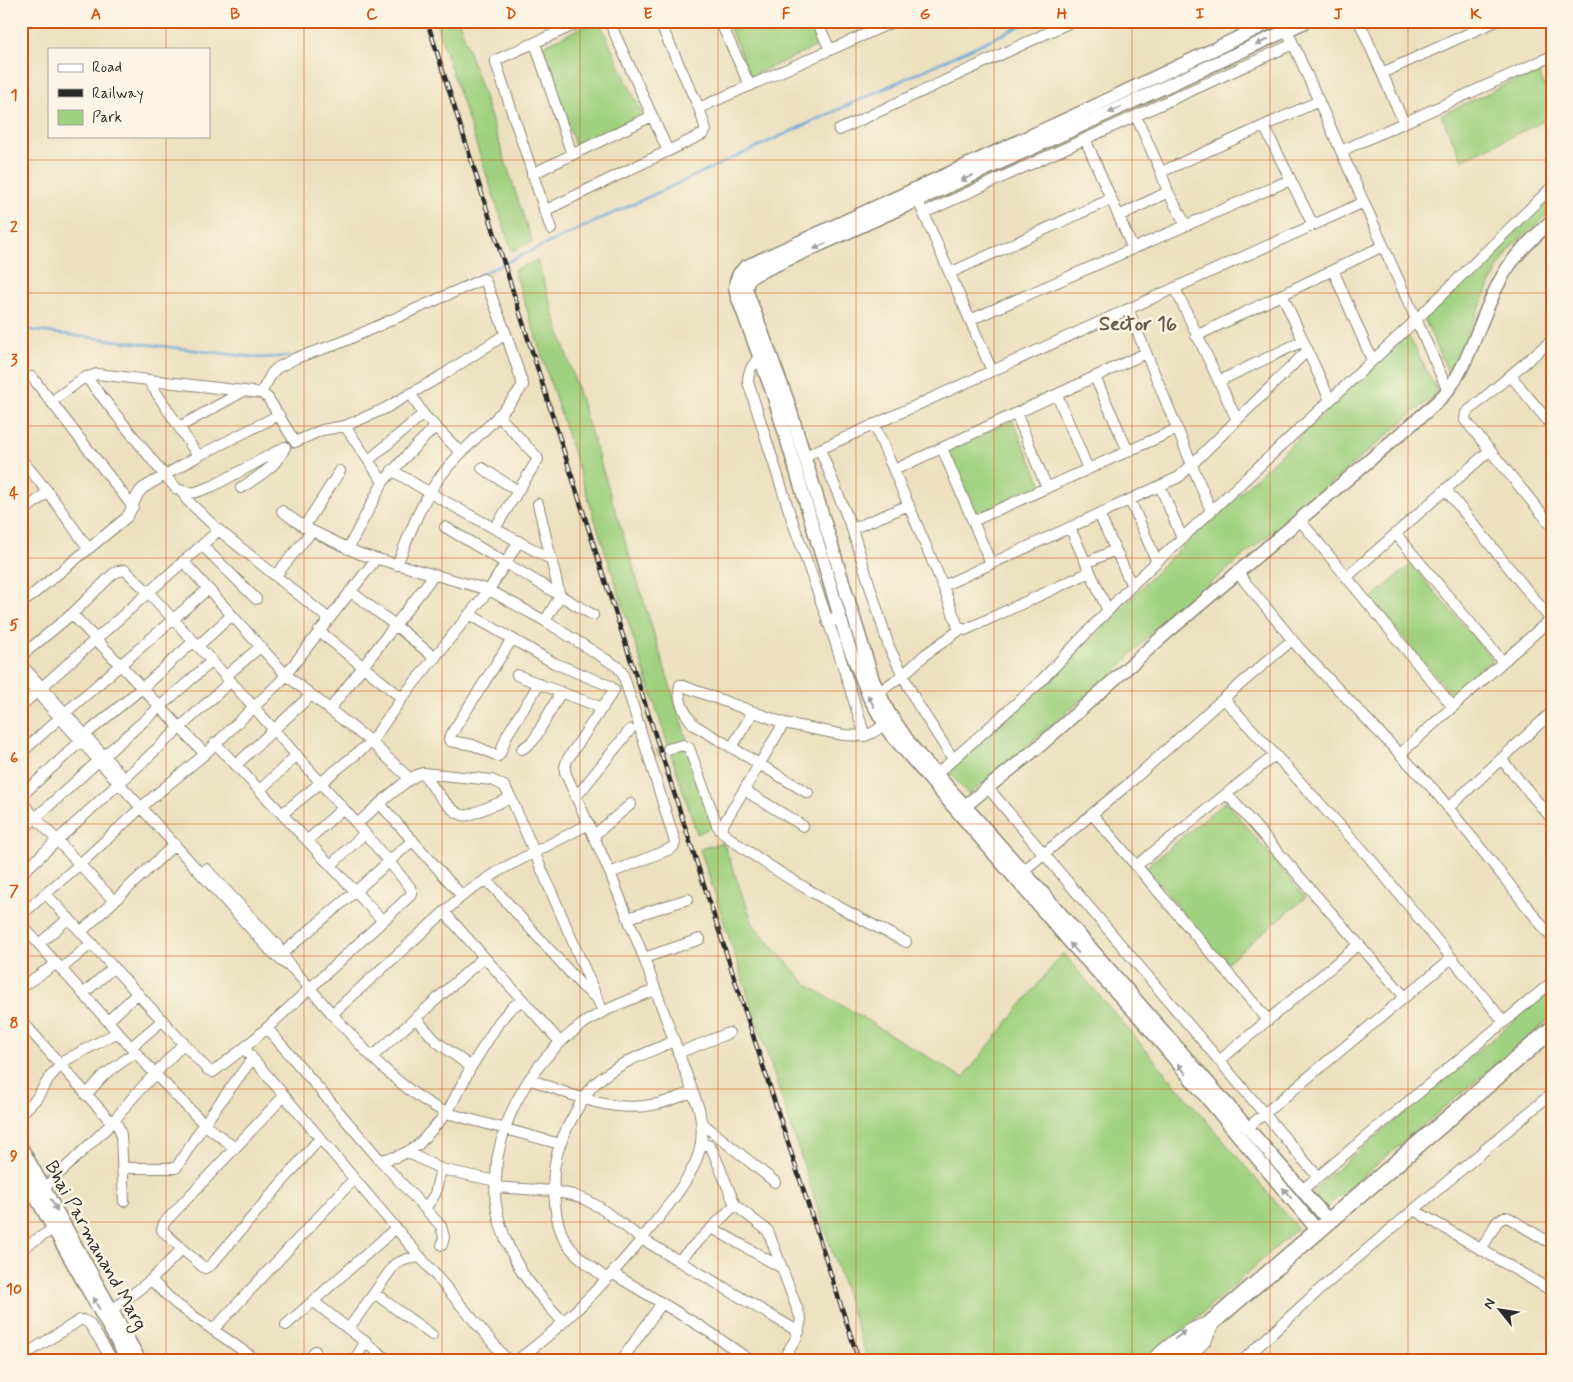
<svg xmlns="http://www.w3.org/2000/svg" width="1573" height="1382" font-family="Mynerve,sans-serif">
<style>
.green{fill:#a0d180;stroke:#667e56}
.lines{fill:none;stroke-linecap:round;stroke-linejoin:round}
.stream{stroke:#65a4d8;stroke-width:2.5}
.minor-tunnel{stroke:#c5bca1;stroke-width:10;stroke-dasharray:10 5;stroke-linecap:butt}
.minor-casing{stroke:#8c8675;stroke-width:12}
.tertiary-casing{stroke:#8c8675;stroke-width:15}
.primary-casing{stroke:#8c8675;stroke-width:19}
.minor{stroke:#fff;stroke-width:10}
.tertiary{stroke:#fff;stroke-width:12}
.primary{stroke:#fff;stroke-width:16}
.rail-casing{stroke:#2b2b2b;stroke-width:4.5}
.rail{stroke:#fcf5e5;stroke-width:2.5;stroke-dasharray:8;stroke-linecap:butt}
.oneway{fill:#a0a0a0}
.grid{fill:none;stroke:#d5540f;stroke-width:1;stroke-opacity:0.55}
.labels{text-anchor:middle;stroke-width:5;stroke-linejoin:round;paint-order:stroke}
.street-label{font-size:19px;fill:#2b2b2b;stroke:#fcf5e5}
.neighbourhood-label{font-size:20px;font-weight:bold;fill:#6c5a48;stroke:#fcf5e5}
.neatline{fill:none;stroke:#d5540f;stroke-width:2}
.grid-label{font-size:16px;text-anchor:middle;font-weight:bold;fill:#d5540f}
</style>
<rect width="100%" height="100%" fill="#fcf5e5"/>
<filter id="ink" filterUnits="userSpaceOnUse"><feTurbulence type="fractalNoise" baseFrequency=".02" numOctaves="2"/><feDisplacementMap in="SourceGraphic" scale="10" xChannelSelector="R" yChannelSelector="G"/><feConvolveMatrix kernelMatrix="1 2 1 2 8 2 1 2 1" color-interpolation-filters="sRGB"/></filter>
<filter id="wash" filterUnits="userSpaceOnUse"><feTurbulence type="fractalNoise" baseFrequency=".0096" numOctaves="4" result="noise"/><feDisplacementMap in="SourceGraphic" scale="20" xChannelSelector="R" yChannelSelector="G"/><feGaussianBlur stdDeviation="1.12" result="paint"/><feColorMatrix in="noise" values="0 0 0 0 0 0 0 0 0 0 0 0 0 0 0 0 0 1.4 0 .05"/><feComposite in="paint" operator="in"/></filter>
<g filter="url(#wash)">
<rect width="100%" height="100%" fill="#ece0bf"/>
<!-- green -->
<path class="green" d="M435,21h24l73,221 -20,9z
M595,21h4l43,93 -67,32 -32,-100z
M742,21h67l11,24 -69,31 -22,-49z
M1537,70l15,31v16l-90,43 -21,-45z
M1552,195v16l-40,35 -14,22 -49,106 -25,-56z
M537,260l177,566 -17,8 -183,-564z
M1408,335l30,57 -137,116 -147,122 -40,43 -145,122 -21,-24 106,-93 107,-111z
M1012,420l30,65 -66,30 -29,-64z
M1411,564l82,96 -41,35 -81,-96z
M1226,801l79,97 -80,66 -79,-97z
M723,842l30,82 53,60 157,94 100,-125 235,275 -150,133h-280l-168,-512z
M1552,989v28l-227,191 -14,-17z"/>
<g class="lines">
<!-- stream -->
<path class="stream" d="M479,275l552,-254
M21,329l239,29 30,-2"/>
</g>
</g>
<g filter="url(#ink)">
<g class="lines">
<!-- minor-tunnel -->
<path class="minor-tunnel" d="M656,753l12,-4"/>
<!-- minor casing -->
<g class="minor-casing">
<path id="minor" d="M609,21l59,130
M720,21l30,65
M817,21l13,29
M1283,21l165,370
M1359,21l45,102
M535,43l37,112
M1382,73l114,-52
M699,108l196,-87
M1136,116l25,56 7,20 18,33
M1264,126l49,99
M839,130l234,-109
M1085,139l48,110
M1341,151l211,-95
M1161,172l158,-71
M532,174l120,-58
M921,207l71,164
M544,211l159,-77 3,-4 -7,-22 -40,-87
M924,213l369,-169
M1119,216l49,-24
M551,229l-55,-166v-3l87,-39
M1333,270l39,90
M950,273l161,-74
M1175,288l62,132
M1282,294l48,106
M1128,309l83,202
M970,320l320,-140
M1196,336l187,-90
M1552,340l-86,73 -1,7 87,106
M759,357c-7,9 -11,14 -11,25l43,135 43,121 31,98
M1511,376l41,50
M32,377l101,130
M86,377l79,99 12,13 12,4 7,-1 17,-6 72,-39
M1095,377l33,74
M148,380l50,76
M1219,381l84,-40
M261,393l11,-20 5,-5 19,-10 44,-15 143,-64 2,1 21,54 17,51c-18,29 -52,56 -75,82 -25,29 -37,63 -51,98
M411,394l12,20 38,39
M1057,395l31,74
M51,402l31,-23 15,-5 164,19 7,5 27,44 27,-12 23,-4 39,-17 54,-31 68,-44
M1016,413l31,75
M874,424l69,162 15,41 7,3 125,-58
M345,426l38,56
M179,427l63,-35
M942,448l49,116
M820,449l32,80 37,118 28,56 36,56
M805,456l559,-254
M21,459l27,33 40,56
M369,460l54,-46
M482,468l36,23
M392,470c52,33 107,60 160,90
M894,470l252,-117
M1160,486l22,52
M241,488c16,-11 36,-21 44,-41
M1446,490l106,131
M183,492l3,7 29,28 114,92
M1130,500l27,62
M538,504l22,92 -15,25
M282,511l22,16 56,27 129,36 56,31 73,46 5,7 52,168 -1,4 -4,3 -60,24
M21,513l27,-21
M1099,514l33,72
M1299,519l154,188
M973,521l204,-92
M304,527l36,-56
M445,527l148,88
M495,528l43,-69 -1,-2 -39,-42
M1070,528l38,83
M852,529l57,-24
M1396,534l107,128
M202,545l54,54
M348,549l35,-67 25,-28 27,-27
M183,561l103,114 85,67 39,37
M1086,563l29,-13
M1237,572l63,77 135,142 117,147
M276,575l36,-44
M1347,577l143,-127
M943,586l236,-109 129,-127
M350,591l45,34 40,33
M21,604l105,-86c8,-10 7,-21 17,-30l55,-32 81,-41
M72,614l133,140
M469,614l85,49 56,23 4,4 -47,70 -2,7v5l45,101 34,85 55,151c4,17 4,35 -3,52 -10,23 -27,43 -42,63 -40,50 -86,99 -138,137
M319,631l83,67
M512,639l-62,97 -1,3 1,2 23,4 23,10 2,1 2,-2 7,-19 32,-51 -22,-9
M198,646l34,-31
M21,656l51,-42 41,-40 6,-3 6,-1 23,22 97,105 112,127 53,63 2,7 -145,134 -23,20 -31,24 -6,-3 -161,-175
M21,664l100,111
M21,675l249,275 13,12 10,7c44,49 94,116 154,144l113,31
M226,676l34,-29
M539,684l64,24
M42,687l177,-157
M879,692l24,-17 23,-21 35,-25
M1224,699l144,157 136,166
M21,706l15,-14
M330,709l104,-134
M85,735l57,-47 52,-47
M215,743l168,178
M732,747l21,-35
M522,749l10,-7 3,-4 26,-46
M668,749l15,-4 6,3 28,77 6,8c57,44 120,77 183,109
M21,753l44,-40 143,-124
M1400,754l152,-136
M1501,759l51,60
M236,765l75,-70
M423,773c9,12 30,47 46,42l42,-17
M124,779l107,-98
M931,779l107,-95 96,-101 282,-263 136,-133
M988,788l330,389
M260,790l37,-35
M744,790l59,36
M808,793l-114,-68c-10,-12 -17,-25 -14,-40l104,38 60,12 21,1 7,-3 19,-12
M1227,794l178,203
M21,796l60,-55
M576,797l54,-67
M21,802l93,99
M380,804l82,92
M1448,808l104,-96
M282,814l89,-72 31,-44 87,-108 30,-49
M1092,814l176,206
M357,824c14,-12 50,-48 66,-51l69,7 12,6 7,12 92,214
M720,830l64,-107
M21,831l83,-75 108,-95
M593,836l38,-32
M308,840l35,-32
M331,865l34,-32
M1136,866l139,-111
M206,869l71,76 14,22
M1023,871l103,-85 90,-81 76,-65
M21,874l98,-91
M486,879l96,107 13,11
M444,912l116,130
M21,915l59,-51 66,-61 59,-49 75,-72 96,-123
M628,918l60,-19
M21,924l134,150 49,50 31,24
M81,932l94,-88
M39,944l30,-26
M278,957l78,-66 57,-51
M644,958l56,-19
M61,969l31,-26
M21,987l35,-23
M83,994l31,-27
M332,1014l130,-118 40,-27 87,-45
M416,1019l21,23 34,25
M21,1020l91,103
M108,1021l30,-28
M267,1028l113,132 61,66 3,11 -2,8
M131,1047l32,-27
M244,1048l264,313
M678,1053l51,-20
M372,1057l112,-100
M1219,1061l140,-117
M529,1079c38,14 81,34 123,26 14,-2 27,-8 40,-13
M86,1095l18,-20 32,-23
M21,1114l15,-15 14,-22 14,-16 54,-29
M115,1120l5,10 1,6 3,65
M703,1124l72,58
M1247,1128l205,-170
M407,1152l34,17 55,12
M380,1160l16,-3 11,-5 11,-7 29,-32 24,-46 28,-45 12,-14 12,-8
M122,1168h54l28,-44 48,-65
M495,1187l58,4 20,4 13,5 13,7 43,32 157,93
M1302,1190l250,-208
M39,1193l73,-70 22,-27 50,-53
M735,1205l33,26 33,88 -4,18 -15,24
M425,1209l10,-15 6,-25
M1414,1210l138,81
M712,1228l70,40
M21,1249l37,-23
M182,1249l-20,-19 2,-7 120,-127
M1481,1250l16,-28 7,-5 5,1 43,26
M678,1261l57,-56 -22,-54 -4,-5 -8,-4
M612,1273l96,58 43,30
M606,1279c-13,-12 -32,-23 -41,-39 -7,-12 -9,-23 -10,-37 -5,-36 2,-58 20,-90 6,-11 12,-23 22,-31 22,-20 50,-29 77,-41
M151,1280l25,24 82,57
M374,1293l58,42
M313,1301l76,60
M112,1310l39,-30 31,-31 21,18 2,1 6,-3 109,-127
M563,1322c-14,-16 -30,-32 -41,-50 -12,-20 -23,-45 -26,-68 -2,-8 0,-18 0,-26 1,-8 0,-16 2,-23 10,-51 40,-98 82,-129 22,-16 49,-26 75,-36
M286,1325l110,-97
M349,1328l46,-64 12,-5 13,-2
M213,1330l141,-151
M21,1357l59,-37h3l6,3 24,38
M309,1361l6,-10
M354,1361l12,-20
M621,1361l41,-58
M1149,1361c19,-16 35,-32 59,-39
M1186,1361l20,-20 9,-19
M1242,1361l76,-70 234,-198"/>
</g>
<!-- tertiary casing -->
<g class="tertiary-casing">
<path id="tertiary" d="M1273,21l-193,92 -335,154 -6,7 -3,7 -1,6 2,9 36,98 75,250 21,53 20,35 186,216 65,70 178,213
M1307,21l-224,104 -327,149 -7,5 -3,10 41,110 86,281 16,33 24,35 128,143 288,330
M829,622l10,-6
M960,810l82,-66 120,-107 264,-225c7,-7 16,-14 22,-22 26,-35 34,-81 57,-118 12,-20 30,-35 47,-52
M21,1147l119,214
M21,1167l14,29 93,165"/>
</g>
<!-- primary casing -->
<g class="primary-casing">
<path id="primary" d="M1167,1361l385,-332"/>
</g>
<!-- minor -->
<use href="#minor" class="minor"/>
<!-- tertiary -->
<use href="#tertiary" class="tertiary"/>
<!-- primary -->
<use href="#primary" class="primary"/>
<!-- rail casing -->
<g class="rail-casing">
<path id="rail" d="M427,21l181,569 251,771"/>
</g>
<!-- rail -->
<use href="#rail" class="rail"/>
</g>
<!-- one-way arrows -->
<defs><path id="oneway-solid" d="M-6-.8H1V-3.2L6.5 0L1 3.2V.8H-6Z" transform="scale(1.25)"/></defs>
<g class="oneway">
<use href="#oneway-solid" transform="translate(1262 42) rotate(155)"/>
<use href="#oneway-solid" transform="translate(1115 110) rotate(155)"/>
<use href="#oneway-solid" transform="translate(967 178) rotate(155)"/>
<use href="#oneway-solid" transform="translate(820 246) rotate(155)"/>
<use href="#oneway-solid" transform="translate(871 701) rotate(-118)"/>
<use href="#oneway-solid" transform="translate(1074 948) rotate(-132)"/>
<use href="#oneway-solid" transform="translate(1182 1069) rotate(-130)"/>
<use href="#oneway-solid" transform="translate(1287 1193) rotate(-130)"/>
<use href="#oneway-solid" transform="translate(54 1205) rotate(61)"/>
<use href="#oneway-solid" transform="translate(96 1303) rotate(-120)"/>
<use href="#oneway-solid" transform="translate(1180 1335) rotate(-37)"/>
</g>
</g>
<!-- grid -->
<path class="grid" d="M166,21v28M304,21v1340M442,21v1340M580,21v1340M718,21v1340M856,21v1340M994,21v1340M1132,21v1340M1270,21v1340M1408,21v1340M166,136v1225M21,160h1531M21,293h1531M21,426h1531M21,558h1531M21,691h1531M21,824h1531M21,956h1531M21,1089h1531M21,1222h1531"/>
<g class="labels">
<!-- street labels -->
<g class="street-label">
<text transform="translate(97 1245) rotate(61)" y="7">Bhai Parmanand Marg</text>
</g>
<!-- neighbourhood labels -->
<g class="neighbourhood-label">
<text x="1138" y="330">Sector 16</text>
</g>
</g>
<!-- margin -->
<rect width="1573" height="1382" fill="none" stroke="#fcf5e5" stroke-width="55"/>
<!-- legend -->
<rect x="48" y="48" width="162" height="90" fill="#fcf5e5" stroke="#a8a49b"/>
<rect x="58" y="64" width="25" height="8" fill="#ffffff" stroke="#a8a49b"/>
<text x="92" y="72" font-size="15" fill="#2b2b2b">Road</text>
<rect x="58" y="89" width="25" height="8" fill="#2b2b2b" stroke="#a8a49b"/>
<text x="92" y="98" font-size="15" fill="#2b2b2b">Railway</text>
<rect x="58" y="110" width="25" height="15" fill="#a0d180" stroke="#a8a49b"/>
<text x="92" y="122" font-size="15" fill="#2b2b2b">Park</text>
<!-- north arrow -->
<g transform="translate(1500 1310) rotate(300)" stroke="#fcf5e5" stroke-width="4" paint-order="stroke">
<path d="M0-4L9 19L0 12L-9 19Z" fill="#2b2b2b"/>
<text y="-8" font-size="14" font-weight="bold" text-anchor="middle" fill="#2b2b2b">N</text>
</g>
<rect x="28" y="28" width="1518" height="1326" class="neatline"/>
<g class="grid-label">
<text x="96" y="19">A</text>
<text x="235" y="19">B</text>
<text x="372" y="19">C</text>
<text x="511" y="19">D</text>
<text x="648" y="19">E</text>
<text x="786" y="19">F</text>
<text x="925" y="19">G</text>
<text x="1062" y="19">H</text>
<text x="1200" y="19">I</text>
<text x="1338" y="19">J</text>
<text x="1476" y="19">K</text>
<text x="14" y="100">1</text>
<text x="14" y="232">2</text>
<text x="14" y="365">3</text>
<text x="14" y="498">4</text>
<text x="14" y="630">5</text>
<text x="14" y="763">6</text>
<text x="14" y="896">7</text>
<text x="14" y="1028">8</text>
<text x="14" y="1161">9</text>
<text x="14" y="1294">10</text>
</g>
</svg>
